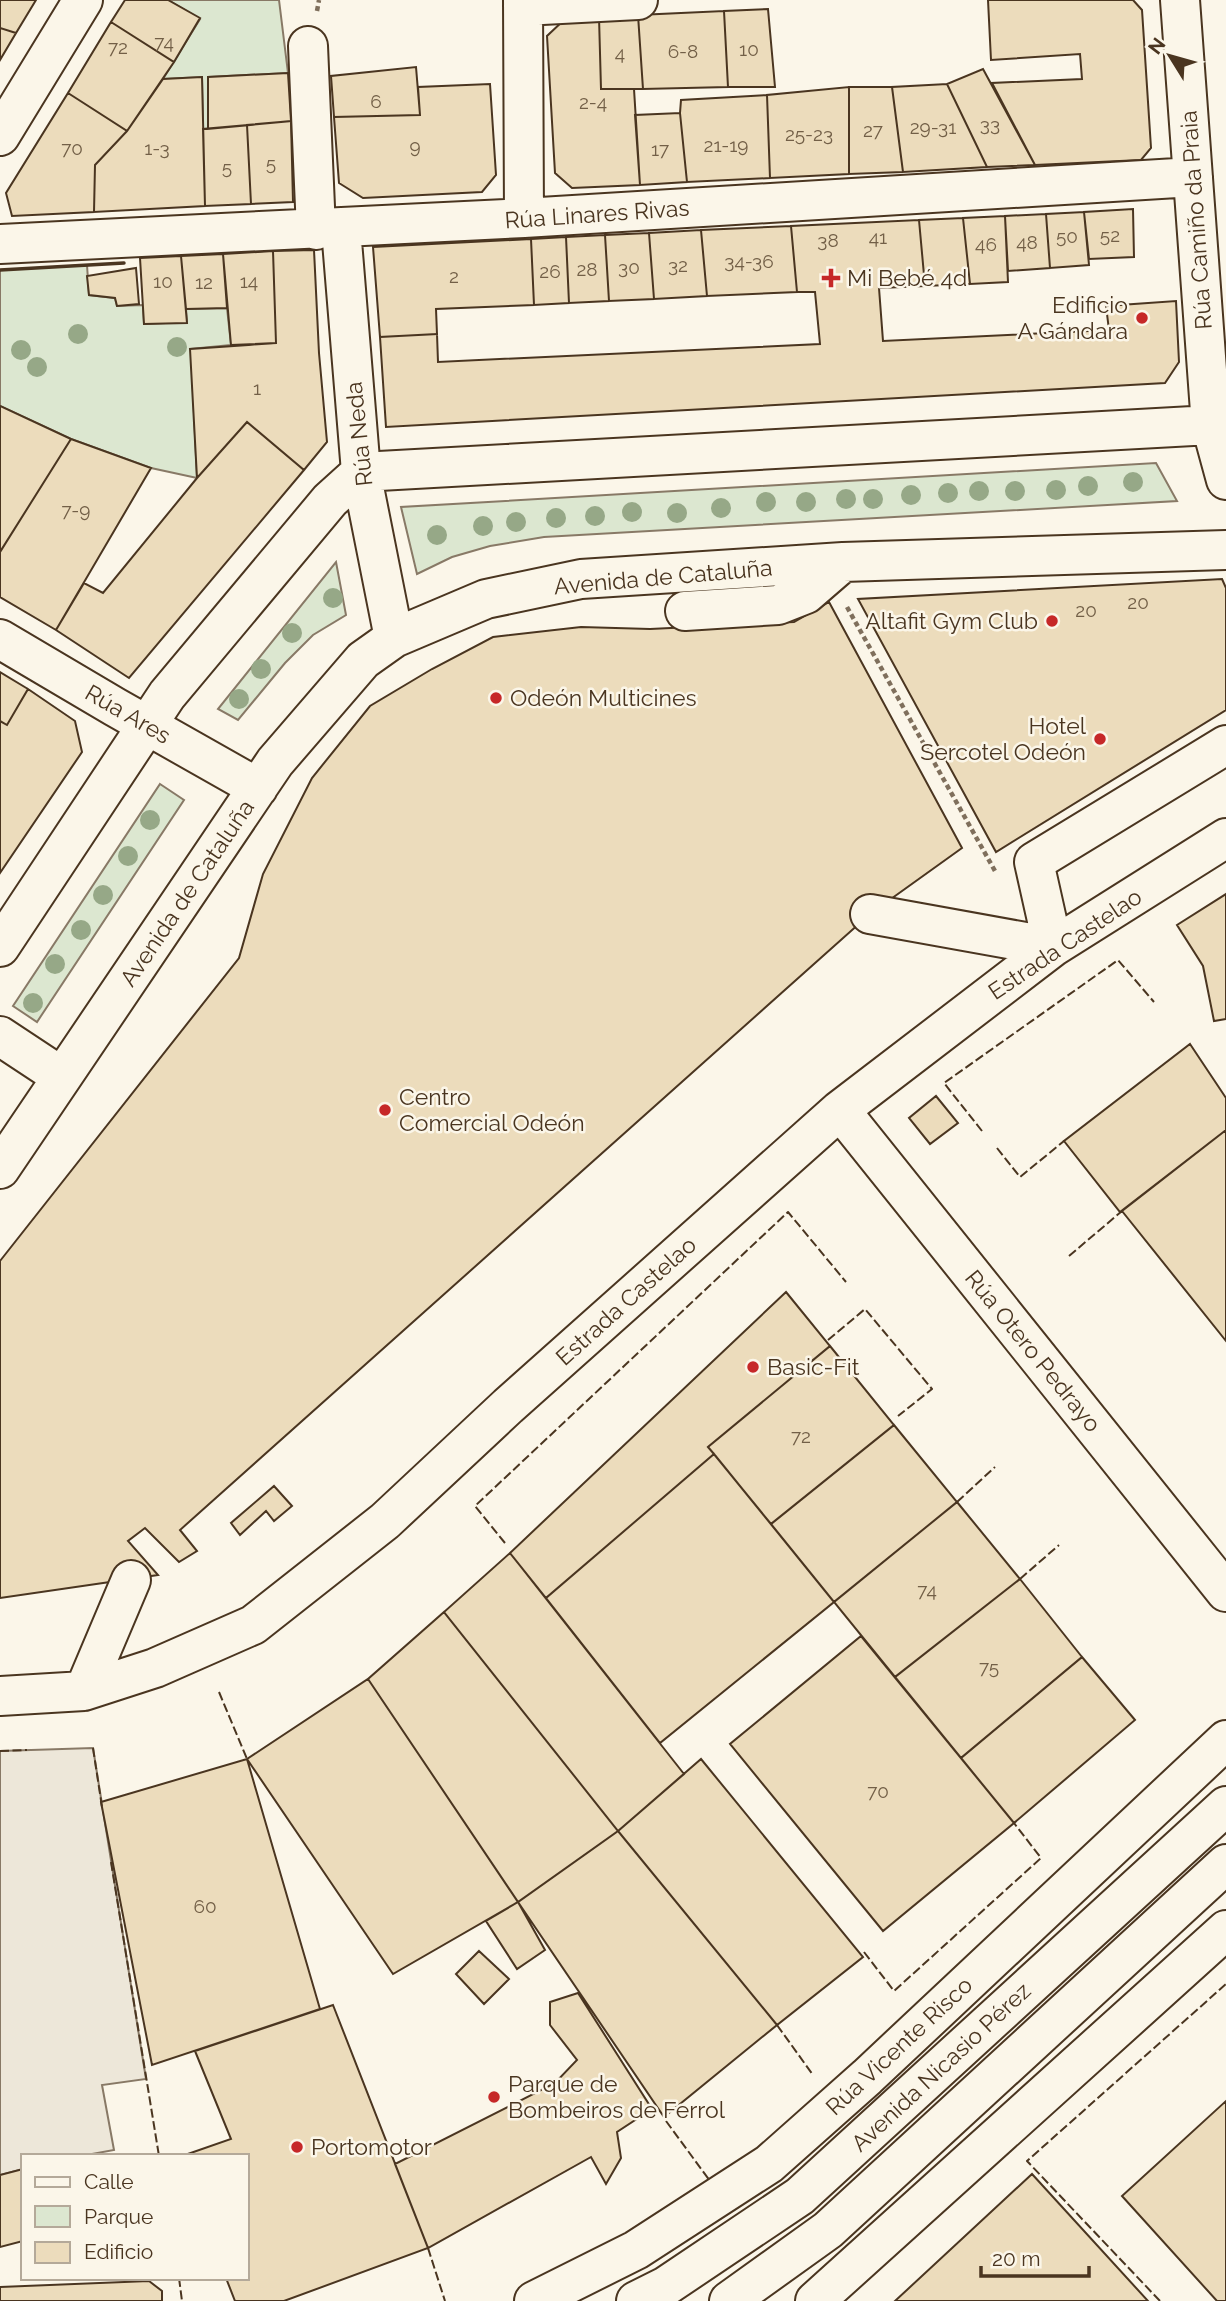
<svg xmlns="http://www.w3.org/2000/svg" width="1226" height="2301" font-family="Raleway,sans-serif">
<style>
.green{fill:#dce7d0;stroke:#887966;stroke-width:2}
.parking{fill:#ede7d9;stroke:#887966;stroke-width:2}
.building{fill:#ecdcbc;stroke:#4a3520;stroke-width:2}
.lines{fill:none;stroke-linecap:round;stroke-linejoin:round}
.minor-casing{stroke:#4a3520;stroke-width:42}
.highway-casing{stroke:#4a3520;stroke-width:42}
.path{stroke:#7f6f5c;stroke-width:4.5;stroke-dasharray:5 3.5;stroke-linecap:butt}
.minor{stroke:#fbf6e9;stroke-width:38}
.highway{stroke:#fbf6e9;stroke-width:38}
.fence{stroke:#4a3520;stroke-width:2;stroke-dasharray:9 3.5;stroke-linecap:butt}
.wall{stroke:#4a3520;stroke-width:3.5}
.tree{fill:#96a887}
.poi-dot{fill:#c62828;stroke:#fbf6e9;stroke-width:2.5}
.labels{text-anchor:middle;stroke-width:5;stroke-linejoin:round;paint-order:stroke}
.number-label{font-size:19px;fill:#725f47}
.street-label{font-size:23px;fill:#4a3520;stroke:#fbf6e9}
.poi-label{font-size:23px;fill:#4a3520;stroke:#fbf6e9;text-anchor:start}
</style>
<rect width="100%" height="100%" fill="#fbf6e9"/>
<!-- green -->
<path class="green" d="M168,0h111l9,73 -79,4 -1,52h-5l-1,-52 -39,2 37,-60z
M87,265l2,30 26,3 2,8 26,-1 1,19 43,-2 -1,-13 41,-1 4,37 -40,4 6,129 -46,-10 -80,-29 -71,-33v-136z
M1156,463l21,38 -633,36 -54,9 -38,11 -35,17 -16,-67z
M336,562l10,53 -33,20 -28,28 -47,57 -20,-11z
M160,784l24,16 -147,222 -24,-16z"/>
<!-- parking -->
<path class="parking" d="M93,1748l53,331 -44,6 12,65 -33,6h-58v13l-23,6v-424z"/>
<!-- building -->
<path class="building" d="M0,0h36l-20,33 -16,-5z
M125,0h43l32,18 -26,44 -63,-40z
M988,0h145l9,10 9,138 -10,12 -106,5 -43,-82 90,-4 -2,-25 -89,6z
M768,9l7,78h-47l-4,-76z
M724,11l4,76 -85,2 -5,-74z
M638,15l5,74h-42l-2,-72z
M599,17l2,72h33l6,96 -68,3 -17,-15 -8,-137 18,-17z
M111,22l63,40 -47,69 -59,-38z
M0,28l16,5 -16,27z
M416,67l4,48 -86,2 -3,-41z
M983,69l52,96 -48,2 -40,-83z
M288,73l3,48 -83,8v-52z
M202,77l3,129 -111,6 1,-47 32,-34 36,-52z
M490,84l6,91 -14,17 -119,6 -24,-15 -5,-66 86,-2 -2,-28z
M947,84l40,83 -84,5 -11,-85z
M849,87h43l11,85 -54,2z
M849,87v87l-79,4 -3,-83z
M68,93l59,38 -32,34 -1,47 -82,4 -6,-23z
M767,95l3,83 -83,4 -7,-69 1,-13z
M680,113l7,69 -47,3 -5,-70z
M291,121l2,81 -42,2 -4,-79z
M247,125l4,79 -46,2 -2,-77z
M1133,209l1,48 -45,2 -5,-47z
M1084,212l5,53 -39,3 -4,-54z
M1046,214l4,54 -42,3 -3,-55z
M1005,216l3,66 -38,2 -7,-66z
M963,218l7,66 -45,2 -6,-66z
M919,220l6,66 -46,2 4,53 226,-11 -3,-24 70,-5 3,61 -14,21 -779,44 -6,-90 57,-3 1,28 382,-18 -5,-52h-18l-6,-66z
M791,226l6,66 -90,4 -6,-66z
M701,230l6,66 -53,3 -5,-66z
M649,233l5,66 -45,2 -4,-66z
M605,235l4,66 -40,2 -3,-66z
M566,237l3,66 -35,2 -3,-66z
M531,239l3,66 -98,4 1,25 -57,3 -7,-90z
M314,250l5,103 8,89 -23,28 -57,-48 -50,56 -7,-129 86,-6 -3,-92z
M273,251l3,92 -45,2 -8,-91z
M223,254l4,54 -41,1 -5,-53z
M181,256l6,67 -43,1 -4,-66z
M136,268l3,36 -22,2 -2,-8 -26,-3 -2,-19z
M0,406l71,33 -71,113z
M247,422l57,48 -175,208 -73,-48 28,-47 19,10 94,-115z
M71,439l80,29 -95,162 -56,-33v-45z
M1222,579l4,9v122l-230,142 -138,-253z
M829,602l133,246 -92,66 -690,616 17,21 -18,11 -34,-34 -17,13 30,34 -158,23v-337l239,-303 24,-84 49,-96 58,-72 62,-37 61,-32 88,-10 69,2 144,-7z
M0,672l28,17 -21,36 -7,-4z
M28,689l47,32 7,31 -82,121v-152l7,4z
M1226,894v125l-12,2 -11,-55 -26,-41z
M1190,1044l36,54v32l-106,82 -56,-71z
M936,1096l22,27 -28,21 -21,-26z
M1226,1130v211l-104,-130z
M786,1292l44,54 -122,101 6,7 -168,144 -36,-45z
M830,1346l64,79 -123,99 -63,-77z
M894,1425l63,77 -123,100 -63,-78z
M714,1454l120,148 -174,141 -114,-145z
M274,1486l18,20 -18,15 -8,-10 -26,24 -9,-12z
M957,1502l63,77 -125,98 -61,-75z
M510,1553l174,221 -66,57 -174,-219z
M1020,1579l62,78 -121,101 -66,-81z
M444,1612l174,219 -100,71 -150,-223z
M861,1636l153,187 -131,108 -153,-187z
M1082,1657l53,63 -121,103 -53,-65z
M368,1679l150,223 -125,72 -146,-215z
M247,1759l73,250 -168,56 -51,-263z
M701,1759l162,198 -86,68 -159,-194z
M618,1831l159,194 -113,92 -146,-215z
M518,1902l27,48 -28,19 -31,-48z
M479,1951l30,28 -25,25 -28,-30z
M578,1993l74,116 -35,23 4,26 -15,26 -15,-27 -163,91 -33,-84 160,-81 22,-23 -27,-35v-23z
M333,2005l95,243 -144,53h-49l-9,-23h21v-122h-65l49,-17 -36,-88z
M1226,2101v200h-9l-95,-105z
M23,2169v72l-23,6v-72z
M1032,2174l116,127h-253z
M149,2281l13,10v10h-162v-14z"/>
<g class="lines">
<!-- minor casing -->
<g class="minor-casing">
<path id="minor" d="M523,0l1,218
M1180,0l31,425 15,55
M523,6l115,-6
M308,46l8,184
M0,136l83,-136
M341,229l20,243 33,166
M0,244l524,-26 669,-41
M685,611l93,-6 28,-11 37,-32
M0,639l115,68 143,81
M870,914l183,33 -19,-85 192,-117
M0,947l167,-252 163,-195 31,-28 850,-47
M0,1036l62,41
M840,1110l386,482
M0,1169l275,-407 88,-102 31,-22 92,-39 95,-20 262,-17 383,-12
M84,1691l47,-111
M0,1696l84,-5 71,-23 98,-43 132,-104 123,-115 332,-296 213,-163 173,-109
M534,2301l102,-51 133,-86 98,-87 359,-337
M815,2301l411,-371"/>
</g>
<!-- highway casing -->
<g class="highway-casing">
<path id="highway" d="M636,2301l30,-15 134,-90 426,-390
M729,2301l99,-71 398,-366"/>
</g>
<!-- path -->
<path class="path" d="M317,11l2,-11
M847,607l148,264"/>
<!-- minor -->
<use href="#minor" class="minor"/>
<!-- highway -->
<use href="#highway" class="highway"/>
<!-- fence -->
<path class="fence" d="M982,1131l-38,-48 174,-123 36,42
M997,1148l23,29 44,-36
M1069,1256l53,-45
M828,1340l37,-31 67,80 -34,27
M957,1502l38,-35
M505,1543l-30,-37 313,-294 58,70
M1020,1579l39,-34
M219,1692l28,67
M93,1748l9,59
M0,1751l27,-1
M111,1862l48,294
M864,1952l30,39 147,-133 -27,-35
M777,2025l36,50
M666,2121l44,60
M428,2248l17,53
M179,2278l3,23
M1160,2301l-133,-140 199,-177"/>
<!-- wall -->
<path class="wall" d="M0,270l124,-7"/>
</g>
<!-- trees -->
<g class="tree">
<circle cx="78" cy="334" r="10"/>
<circle cx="177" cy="347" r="10"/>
<circle cx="21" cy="350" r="10"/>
<circle cx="37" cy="367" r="10"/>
<circle cx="1133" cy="482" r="10"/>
<circle cx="1088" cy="486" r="10"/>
<circle cx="1056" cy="490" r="10"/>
<circle cx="979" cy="491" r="10"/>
<circle cx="1015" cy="491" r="10"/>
<circle cx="948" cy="493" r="10"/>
<circle cx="911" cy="495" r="10"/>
<circle cx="846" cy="499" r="10"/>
<circle cx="873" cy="499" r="10"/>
<circle cx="766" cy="502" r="10"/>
<circle cx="806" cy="502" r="10"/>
<circle cx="721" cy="508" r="10"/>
<circle cx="632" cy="512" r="10"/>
<circle cx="677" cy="513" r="10"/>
<circle cx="595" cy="516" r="10"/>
<circle cx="556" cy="518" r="10"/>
<circle cx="516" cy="522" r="10"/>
<circle cx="483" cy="526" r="10"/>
<circle cx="437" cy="535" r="10"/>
<circle cx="333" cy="598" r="10"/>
<circle cx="292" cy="633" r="10"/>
<circle cx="261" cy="669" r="10"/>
<circle cx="239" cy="699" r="10"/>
<circle cx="150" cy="820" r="10"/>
<circle cx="128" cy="856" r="10"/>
<circle cx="103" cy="895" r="10"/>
<circle cx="81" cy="930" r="10"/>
<circle cx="55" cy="964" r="10"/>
<circle cx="33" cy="1003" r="10"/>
</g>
<!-- markers -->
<g class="poi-dot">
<path d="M827.5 267.5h7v7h7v7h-7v7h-7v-7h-7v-7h7z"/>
<circle cx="1142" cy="318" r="7"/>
<circle cx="1052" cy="621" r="7"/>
<circle cx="496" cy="698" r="7"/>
<circle cx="1100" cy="739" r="7"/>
<circle cx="385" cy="1110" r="7"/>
<circle cx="753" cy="1367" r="7"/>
<circle cx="494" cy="2097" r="7"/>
<circle cx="297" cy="2147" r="7"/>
</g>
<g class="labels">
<!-- number labels -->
<g class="number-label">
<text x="164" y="49">74</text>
<text x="118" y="54">72</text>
<text x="749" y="56">10</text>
<text x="683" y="58">6-8</text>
<text x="620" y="60">4</text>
<text x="376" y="108">6</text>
<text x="593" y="109">2-4</text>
<text x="990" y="131">33</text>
<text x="933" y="134">29-31</text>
<text x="873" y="137">27</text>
<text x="809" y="141">25-23</text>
<text x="726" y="152">21-19</text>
<text x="415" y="153">9</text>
<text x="72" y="155">70</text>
<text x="157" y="155">1-3</text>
<text x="660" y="156">17</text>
<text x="271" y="170">5</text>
<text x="227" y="174">5</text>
<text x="1110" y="242">52</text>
<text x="1067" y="243">50</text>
<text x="878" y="244">41</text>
<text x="828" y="247">38</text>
<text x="1027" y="249">48</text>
<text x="986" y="251">46</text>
<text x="749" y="268">34-36</text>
<text x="678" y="272">32</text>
<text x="629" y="274">30</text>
<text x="587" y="276">28</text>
<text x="550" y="278">26</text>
<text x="454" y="283">2</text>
<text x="163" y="288">10</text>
<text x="249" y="288">14</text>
<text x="204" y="289">12</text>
<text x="257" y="395">1</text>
<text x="76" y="517">7-9</text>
<text x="1138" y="609">20</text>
<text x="1086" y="617">20</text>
<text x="801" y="1443">72</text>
<text x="927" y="1597">74</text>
<text x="989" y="1674">75</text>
<text x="878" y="1798">70</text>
<text x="205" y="1913">60</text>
</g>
<!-- street labels -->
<g class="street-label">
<text transform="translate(597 214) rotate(-4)" y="8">Rúa Linares Rivas</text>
<text transform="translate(1196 220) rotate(-94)" y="8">Rúa Camiño da Praia</text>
<text transform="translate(359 434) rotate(-96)" y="8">Rúa Neda</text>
<text transform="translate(663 577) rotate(-5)" y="8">Avenida de Cataluña</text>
<text transform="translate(128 714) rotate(30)" y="8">Rúa Ares</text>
<text transform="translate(187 893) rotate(-56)" y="8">Avenida de Cataluña</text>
<text transform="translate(1065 944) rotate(-34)" y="8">Estrada Castelao</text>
<text transform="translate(626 1301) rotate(-42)" y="8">Estrada Castelao</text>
<text transform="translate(1033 1351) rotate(51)" y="8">Rúa Otero Pedrayo</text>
<text transform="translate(899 2046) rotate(-43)" y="8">Rúa Vicente Risco</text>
<text transform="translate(941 2067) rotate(-43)" y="8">Avenida Nicasio Pérez</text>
</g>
<!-- poi labels -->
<g class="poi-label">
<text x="847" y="286">Mi Bebé 4d</text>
<text x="1128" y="313" text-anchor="end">Edificio<tspan x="1128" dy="26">A Gándara</tspan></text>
<text x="1038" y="629" text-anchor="end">Altafit Gym Club</text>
<text x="510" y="706">Odeón Multicines</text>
<text x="1086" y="734" text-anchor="end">Hotel<tspan x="1086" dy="26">Sercotel Odeón</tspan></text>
<text x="399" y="1105">Centro<tspan x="399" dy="26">Comercial Odeón</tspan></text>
<text x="767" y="1375">Basic-Fit</text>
<text x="508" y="2092">Parque de<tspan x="508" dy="26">Bombeiros de Ferrol</tspan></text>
<text x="311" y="2155">Portomotor</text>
</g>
</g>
<!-- legend -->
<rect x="21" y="2154" width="228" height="126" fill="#fbf6e9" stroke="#b4a999" stroke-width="2"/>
<rect x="35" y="2177" width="35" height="10" fill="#fbf6e9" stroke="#b4a999" stroke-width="2"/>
<text x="84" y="2189" font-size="21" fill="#4a3520">Calle</text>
<rect x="35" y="2206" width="35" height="21" fill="#dce7d0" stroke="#b4a999" stroke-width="2"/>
<text x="84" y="2224" font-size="21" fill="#4a3520">Parque</text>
<rect x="35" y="2242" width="35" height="21" fill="#ecdcbc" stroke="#b4a999" stroke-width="2"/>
<text x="84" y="2259" font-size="21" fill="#4a3520">Edificio</text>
<!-- north arrow -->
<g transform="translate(1170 56) rotate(307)" stroke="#fbf6e9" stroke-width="5" paint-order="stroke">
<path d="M0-5L12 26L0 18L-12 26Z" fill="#4a3520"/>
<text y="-10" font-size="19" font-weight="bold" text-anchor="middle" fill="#4a3520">N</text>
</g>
<!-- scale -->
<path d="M981 2266v10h108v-10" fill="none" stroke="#4a3520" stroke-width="3.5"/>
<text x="992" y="2266" font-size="21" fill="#4a3520" stroke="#fbf6e9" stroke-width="5" paint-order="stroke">20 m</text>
</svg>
